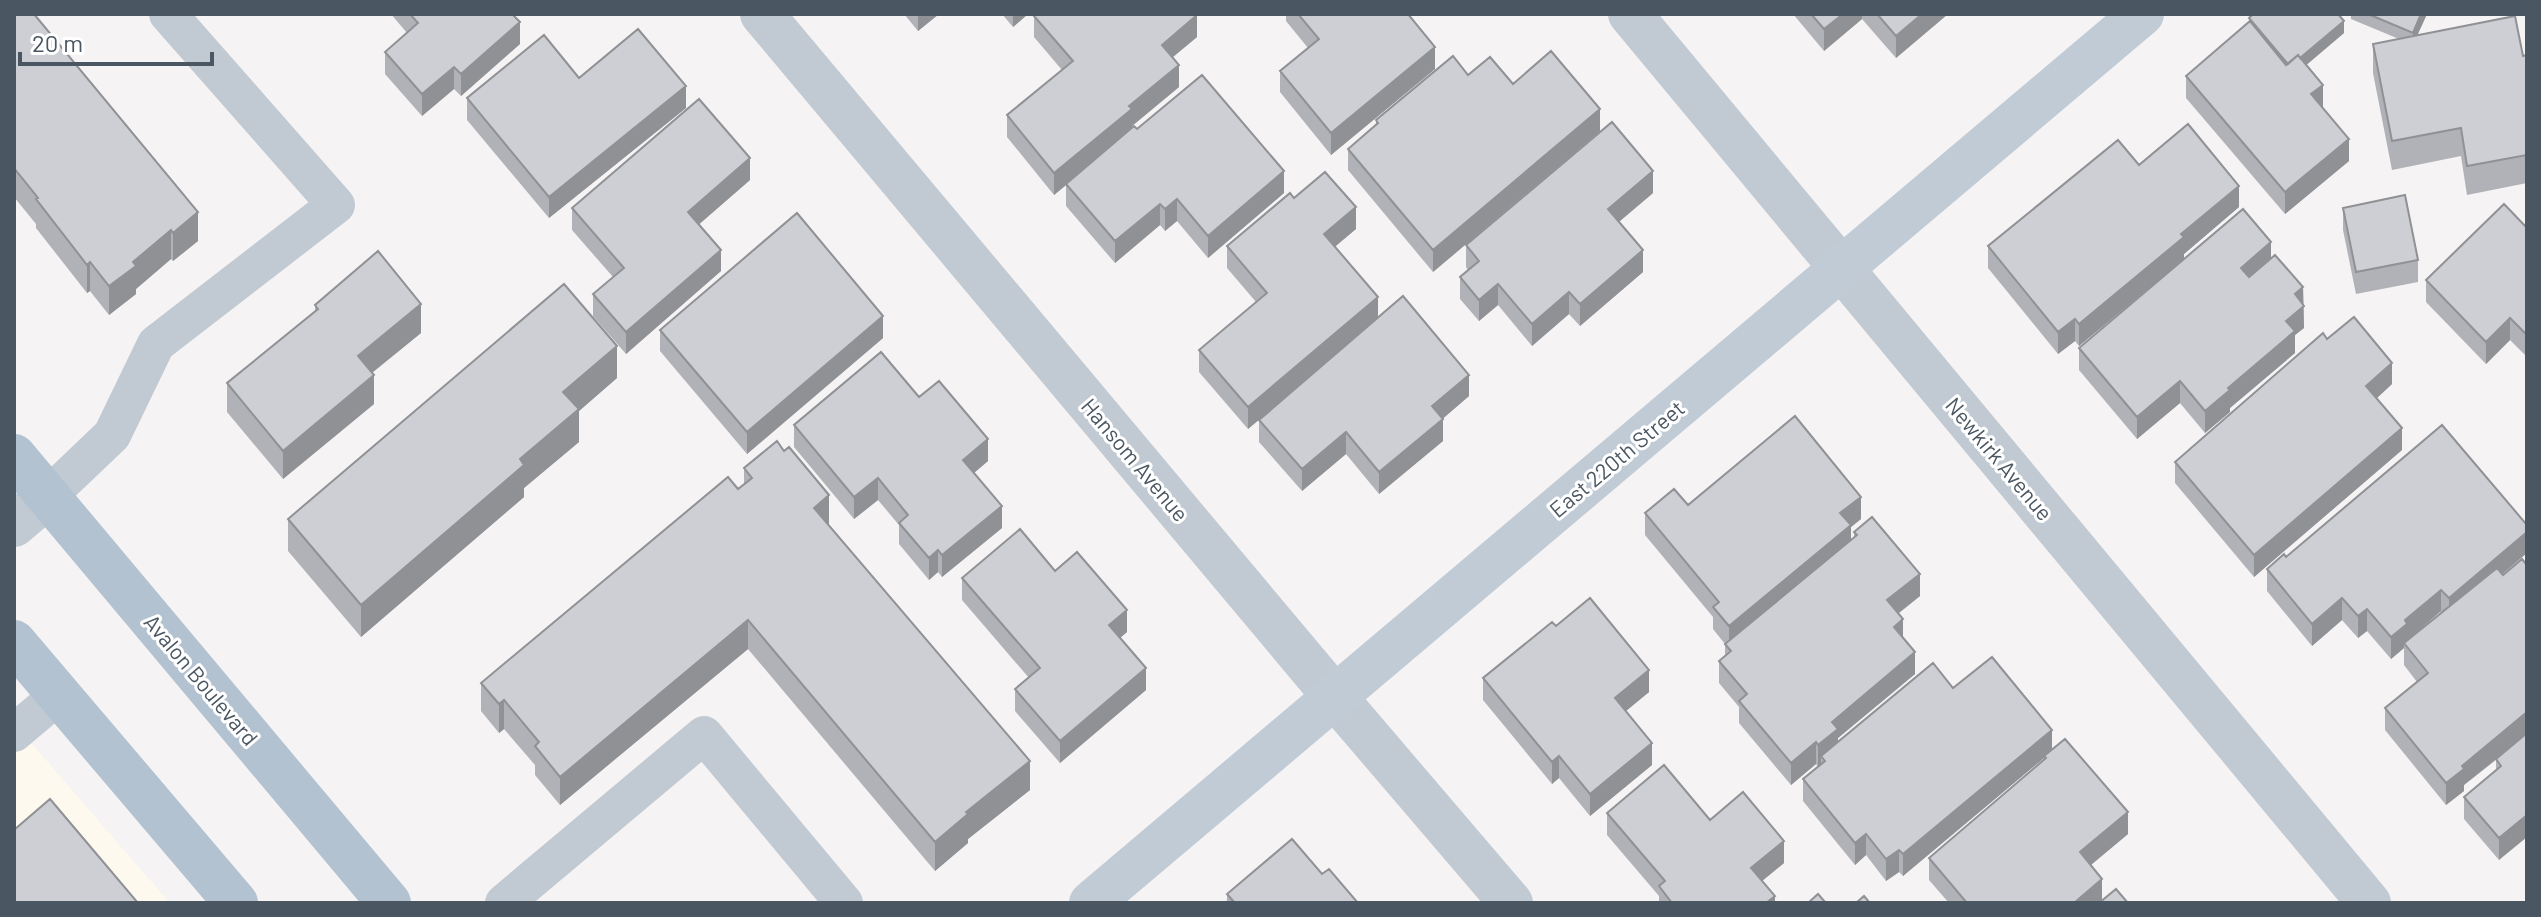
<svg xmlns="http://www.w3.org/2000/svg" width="2541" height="917" font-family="Barlow,sans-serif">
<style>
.commercial{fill:#fdf9ef}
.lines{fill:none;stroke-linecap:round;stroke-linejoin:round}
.lane{stroke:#c1cad2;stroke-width:38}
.street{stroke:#c1cad2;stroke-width:44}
.secondary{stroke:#c1cbd6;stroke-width:44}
.primary{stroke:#b3c2d1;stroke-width:44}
.wall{fill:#b0b2b7;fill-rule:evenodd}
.shaded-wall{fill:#909195}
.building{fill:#cdcfd5;stroke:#909195;stroke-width:2}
.labels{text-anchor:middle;stroke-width:6;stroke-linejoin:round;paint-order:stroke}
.street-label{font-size:22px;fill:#4a5661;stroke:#fff}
</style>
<rect width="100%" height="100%" fill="#f5f3f3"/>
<!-- commercial -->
<path class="commercial" d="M14,723l156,180h-156z"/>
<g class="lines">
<!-- lane -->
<path class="lane" d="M48,496l64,-61 44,-91 180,-139 -168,-191
M14,733l45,-38
M504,903l200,-168 140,168"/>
<!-- street -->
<path class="street" d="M762,14l572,682 177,207
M1630,14l739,889
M14,525l34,-29"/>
<!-- secondary -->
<path class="secondary" d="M1091,903l1051,-889"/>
<!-- primary -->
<path class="primary" d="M14,456l375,447
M14,642l222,261"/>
</g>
<!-- wall -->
<path class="wall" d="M14,14l184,227 -25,20 -2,-2 -35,30v5l-27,21 -19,-24 -3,2 -51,-65v-4l-22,-27z
M391,14h121l8,30 -59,52 -7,-7 -32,27 -37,-42v-22l22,-19z
M904,14h35l-21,17z
M1002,14h26l-15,13z
M1286,14h123l26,55 -104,86 -51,-63v-21l28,-23 -22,-27z
M1793,14h155l-52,44 -34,-39 -38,32z
M2351,14h76l-10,21 106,21 4,-1v128l-60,12 -6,-39 -69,14 -19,-97v-29l26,-5 -48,-20z
M1034,16l163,21 -24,20 6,30 -47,39v3h5l147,64 -76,65 -31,-37 -12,10 -5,-6 -45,38 -49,-57v-21l-12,10 -47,-58v-22l55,-45 -28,-33z
M2249,18l95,15 -38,32 16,42 27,54 -64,53 -99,-116v-22l63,-54z
M1468,75l45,9 87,47 -167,141 -85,-102v-21l28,-24v-5z
M579,78l107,30 -137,110 -82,-98v-22z
M2139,165l100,42 -55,47v5h87l32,28 1,41 -9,7v18l-65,55v4l-25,21 -25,-30 -43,36 -58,-69v-22l79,-67 -79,65 -4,-5 -17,13 -70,-86v-22z
M750,180l-51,44 22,47 -95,83 -33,-38v-22l20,-17 -41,-47v-22z
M1653,193l-34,29 24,50 -63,54 -11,-12 -37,32 -34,-41 -19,16 -19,-22v-22l8,-7 -2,-3v-22z
M1294,198l62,31 -21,17 43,72 91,78 -27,23 1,22 -64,53 -33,-40 -44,37 -43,-49v-22l53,-45 -64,54 -49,-57v-22l57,-48 -29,-34v-22z
M2343,208l75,52v22l-62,12 -13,-64z
M2527,228v129l-17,-17 -24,24 -60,-62v-22z
M315,305l106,28 -49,40 2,31 -91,75 -56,-67v-29l88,-72z
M660,330l223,8 -136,116 -87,-103z
M2327,339l65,45 -16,15 26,51 -148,127 -79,-94v-21z
M617,378l-38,33v31l-55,46v9l-163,140 -73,-86v-32z
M919,397l69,64 -14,12 28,55 -60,49 -4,-5 -9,8 -30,-36v-19l-21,-25 -24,19 -60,-72v-22z
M744,468l85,56 -1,1 202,265 -62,49v4l-33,28 -187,-222 -188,156 -25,-30v-10l-31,-36 -5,4 -18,-22v-28l257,-194 6,-4z
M1688,505l173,14 -10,8v14l3,-3v-6l66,64 -22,18 5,23 12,37 -77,64v4l115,-54 99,61 76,85 -37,31 11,35 26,3h-179l-20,-23v-22l115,-98v-2l-141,118 -4,-4 -13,9 -20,-26 -11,10 -52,-64v-22l15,-12 -2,-3 -25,21 -52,-62v-16l-20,-24v-22l6,-6v-11l-12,-15v-12l-68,-82v-22z
M2286,557l217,17 -4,286 -35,-41v-22l32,-27v-10l-32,25v6l-18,14 -61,-75v-22l32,-26 -13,-17v-17l-13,11 -24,-28 -9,7 -16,-18 -30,26 -45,-55v-22zM2441,611l1,1 -35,28z
M1055,571l72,61 -7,6 26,52 -86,73 -45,-52v-22l14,-11 -67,-78v-22z
M1556,626l93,66 -23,19 26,54 -62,51 -31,-38 -7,6 -69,-84v-22z
M1607,813l103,7 74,43 -22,18 13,22h-116v-7l-52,-61z
M1322,874l36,29h-131v-9z"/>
<!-- shaded-wall -->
<path class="shaded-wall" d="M918,14h21l-21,17z
M1013,14h15l-15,13z
M1843,14h19v5l-38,32v-22z
M1922,14h26l-52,44v-22z
M2421,14h6l-14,31v-12z
M1197,15v22l-35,29v-21z
M2344,21v12l-53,45v-12z
M520,22v22l-59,52v-22z
M1435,47v22l-104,86v-22z
M1179,65v22l-47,39v5l-78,64v-22l75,-67z
M454,67v22l-32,27v-22z
M2323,85v22l-12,9v-22z
M686,86v22l-137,110v-21z
M1600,109v22l-167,141v-22z
M2349,139v22l-64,53v-22z
M750,158v22l-62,54v-22z
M1284,171v22l-76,65v-22z
M1653,171v22l-45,38v-22z
M2239,186v21l-55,47v5l-105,87v-22l102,-90z
M1177,199v22l-12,10v-22z
M1160,204v21l-45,38v-22z
M1356,207v22l-32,27v-22z
M198,212v29l-25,20v-28z
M171,230v29l-35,30v5l-27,21v-29l24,-24z
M2271,242v22l-30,25v-21z
M721,250v21l-95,83v-22z
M1643,250v22l-63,54v-22z
M90,262v29l-3,2v-28z
M1498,284v21l-19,16v-21z
M2303,287l1,41 -9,7v18l-65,55v4l-25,21v-22l23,-23 58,-67 9,-27z
M1569,292v22l-37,32v-22z
M1378,297v22l-130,110v-22z
M421,304v29l-63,51v-28z
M883,316v22l-136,116v-22z
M2510,318v22l-24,24v-22z
M2075,319v22l-17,13v-22z
M617,346v32l-38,33v31l-55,46v9l-163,140v-32l159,-146 43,-67z
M2392,363v21l-26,24v-22z
M374,375v29l-91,75v-28z
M1469,375v21l-37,32v-22z
M2180,381v22l-43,36v-22z
M1443,419v22l-64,53v-22z
M2402,428v22l-148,127v-22z
M1346,432v22l-44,37v-22z
M988,439v22l-25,21v-22z
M878,478v22l-24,19v-22z
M829,495v29l-15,13v-29z
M1861,497v22l-10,8v20l-122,101v-22l111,-113z
M1002,506v22l-60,49v-22z
M2527,532v21l-78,67v-22z
M938,550v22l-9,8v-22z
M1920,574v22l-33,26v-22z
M2441,590v21l-37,32v5l-13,11v-22l14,-17z
M2342,598v22l-30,26v-22z
M2367,609v22l-9,7v-22z
M1127,610v22l-18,15v-22z
M1903,619v22l-9,-14z
M748,620v29l-188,156v-28z
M1915,652v22l-77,64v13l-17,5v10l-3,1v-22l14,-23z
M1146,668v22l-86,73v-22z
M1649,670v22l-34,28v-22z
M504,700v29l-5,4v-29z
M2527,712v22l-63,51v6l-18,14v-22l16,-17z
M2052,730v22l-8,4v2l-141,118v-22z
M1816,742v22l-25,21v-22z
M1652,743v22l-62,51v-22z
M1559,756v22l-7,6v-22z
M1030,761v29l-62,49v4l-33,28v-29l31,-30z
M2128,812v22l-48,40v-22z
M2527,815v22l-28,23v-22z
M1866,834v21l-11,10v-22z
M1784,841v22l-33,27v-22z
M1899,850v22l-13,9v-22z
M2102,879v22l-2,2h-26z
M1775,896v7h-9z"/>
<!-- building -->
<path class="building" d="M14,14h20l164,198 -25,21 -2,-3 -38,32 3,4 -27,20 -19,-24 -3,3 -51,-66 2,-1 -24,-30z
M410,14h102l8,8 -59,52 -7,-7 -32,27 -37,-42 33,-29z
M1036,14h160l1,1 -35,30 17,20 -50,41 3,3 -78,64 -47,-58 66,-54 -39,-45z
M1298,14h110l27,33 -104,86 -51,-62 39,-32z
M1811,14h32l-19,15z
M1877,14h45l-26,22z
M2253,14h85l6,7 -44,37 -2,-3 -10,9 -39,-46z
M2368,14h53l-8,19z
M2515,16l8,40 4,-1v100l-60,11 -6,-38 -69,13 -19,-97z
M2250,21l36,44 12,-10 25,30 -12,9 38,45 -64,53 -99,-116z
M638,29l48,57 -137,111 -82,-99 77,-63 35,43z
M1551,51l49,58 -167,141 -85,-101 30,-26 -2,-3 77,-64 15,19 22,-18 23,27z
M1202,75l82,96 -76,65 -31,-37 -12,10 -5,-5 -45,37 -49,-57 68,-58 3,3z
M699,99l51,59 -62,54 33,38 -95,82 -33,-38 31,-26 -52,-60z
M1612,122l41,49 -45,38 35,41 -63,54 -11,-12 -37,32 -34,-40 -19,16 -19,-23 19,-16 -13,-16z
M2188,124l51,62 -58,48 3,3 -105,87 -4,-5 -17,13 -70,-86 130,-106 21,25z
M1325,172l31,35 -32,27 54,63 -130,110 -49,-57 68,-57 -40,-47 63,-53 4,5z
M2405,195l13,65 -62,12 -13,-64z
M2504,204l23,24v107l-17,-17 -24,24 -60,-62z
M2243,209l28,33 -30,26 8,9 26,-22 28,32 -8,7 9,12 -18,15 9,10 -67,57 2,2 -25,21 -25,-30 -43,36 -58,-69z
M797,213l86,103 -136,116 -87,-102z
M378,251l43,53 -63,52 16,19 -91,76 -56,-68 91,-74 -3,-4z
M564,284l53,62 -54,46 16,17 -59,50 4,6 -163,140 -73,-86z
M1403,296l66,79 -37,31 11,13 -64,53 -33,-40 -44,37 -43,-49z
M2354,317l38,46 -26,23 36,42 -148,127 -79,-93 148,-129 4,6z
M881,352l38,45 20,-16 49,58 -25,21 39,46 -60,49 -4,-5 -9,8 -30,-35 9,-8 -30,-37 -24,19 -60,-72z
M1795,416l66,81 -21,16 11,12 -122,101 -16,-19 6,-5 -74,-89 29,-24 14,16z
M2442,425l85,100v7l-78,66 -8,-8 -36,30 2,4 -16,13 -24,-28 -9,7 -16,-18 -30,26 -45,-55 17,-15 2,3z
M777,441l7,10 5,-4 40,48 -15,13 216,253 -64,51 2,2 -33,28 -187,-222 -188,157 -25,-31 4,-4 -35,-42 -5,4 -18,-21 247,-206 10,12 14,-11 -8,-10z
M1872,517l48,57 -33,26 16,19 -9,8 21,25 -83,70 6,7 -20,16 -2,-3 -25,21 -52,-62 8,-7 -28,-33 12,-10 -6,-7 132,-109 -3,-3z
M1020,529l35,42 22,-19 50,58 -18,15 37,43 -86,73 -45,-52 25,-21 -78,-90z
M2522,559l5,6v147l-65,54 2,3 -18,14 -61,-75 43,-35 -24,-30 93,-75 6,7z
M1590,598l59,72 -34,28 37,45 -62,51 -31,-38 -7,6 -69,-84 69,-56 4,4z
M1992,657l60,73 -149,124 -4,-4 -13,9 -20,-25 -11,9 -52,-64 22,-18 -4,-5 112,-93 20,25z
M2527,733v82l-28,23 -35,-41 37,-31 -5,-7z
M2065,739l63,73 -48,40 22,27 -28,24h-107l-38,-45 117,-100 -2,-2z
M1664,765l46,55 33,-28 41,49 -33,27 24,28 -9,7h-94l-13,-17 6,-5 -58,-68z
M50,799l88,104h-124v-73z
M1292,839l30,35 7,-5 29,34h-123l-8,-9z
M2116,889l12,14h-29z
M1818,894l8,9h-18z
M1864,896l6,7h-14z"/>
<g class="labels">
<!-- street labels -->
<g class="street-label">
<text transform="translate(1617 459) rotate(-40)" y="8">East 220th Street</text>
<text transform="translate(1999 459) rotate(50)" y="8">Newkirk Avenue</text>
<text transform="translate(1135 460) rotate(50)" y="8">Hansom Avenue</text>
<text transform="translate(201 680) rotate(50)" y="8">Avalon Boulevard</text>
</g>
</g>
<!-- border -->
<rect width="2541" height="917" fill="none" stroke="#4a5661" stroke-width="32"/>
<!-- scale -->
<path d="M20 52v12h192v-12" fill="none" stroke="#4a5661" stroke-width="4"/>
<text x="32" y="52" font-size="24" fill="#4a5661" stroke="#ffffff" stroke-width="6" paint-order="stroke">20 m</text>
</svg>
